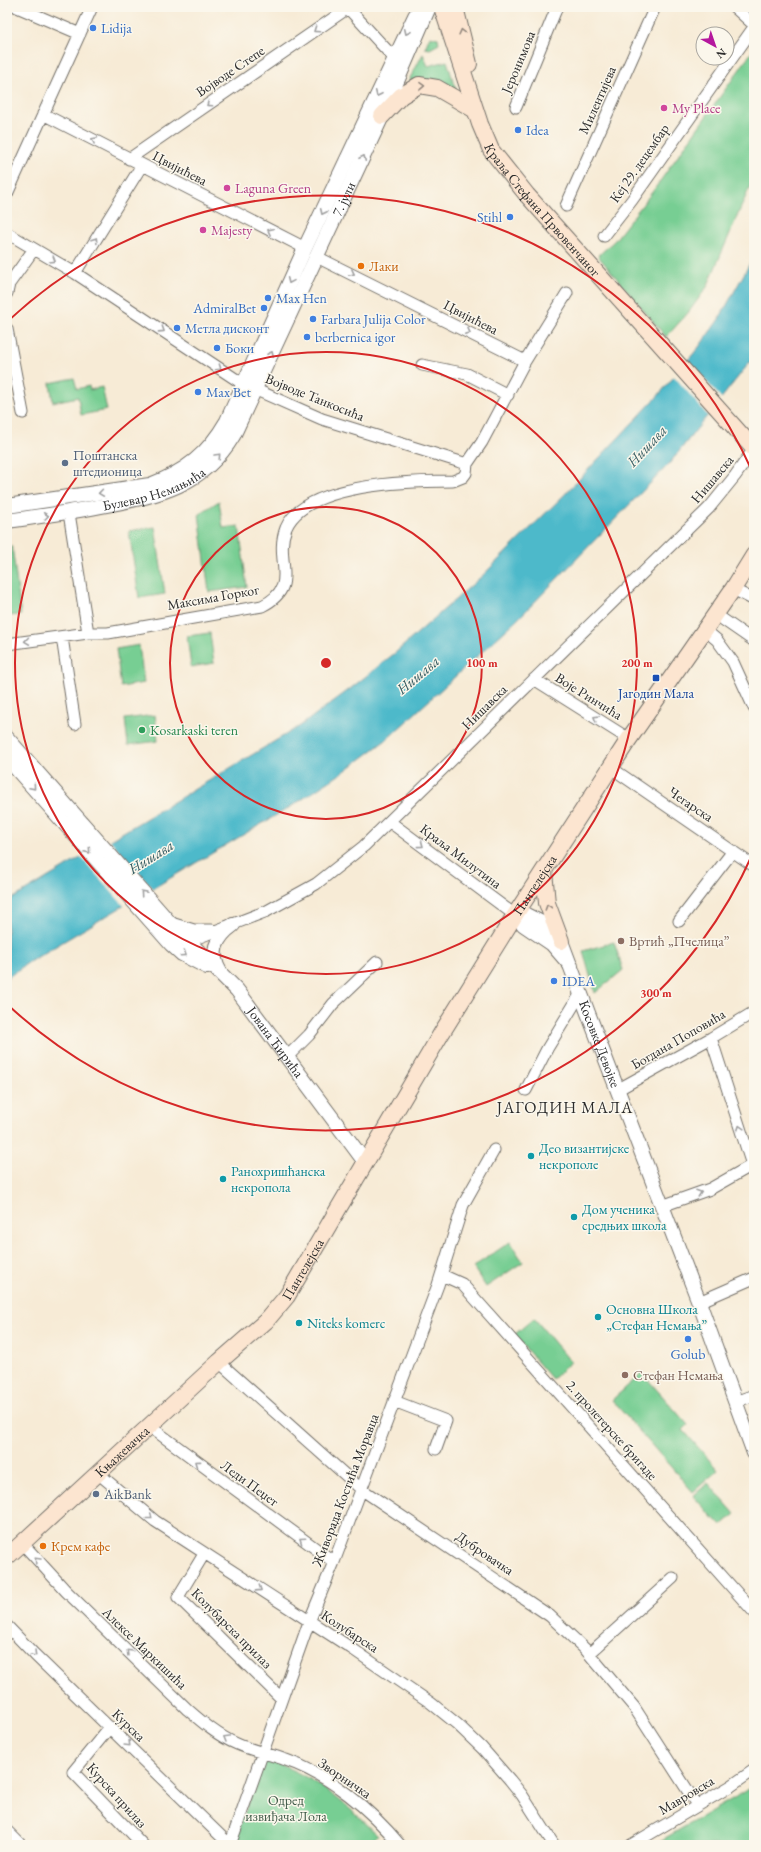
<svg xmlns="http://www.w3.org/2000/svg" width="761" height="1852" font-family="'EB Garamond',serif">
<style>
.green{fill:#77ce93;stroke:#517c5f}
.water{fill:#4eb9ca;stroke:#3c727a}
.pier{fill:#f7ebd6}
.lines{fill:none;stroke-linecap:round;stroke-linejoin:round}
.minor-casing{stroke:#726e67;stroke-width:13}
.tertiary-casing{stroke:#726e67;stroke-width:16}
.secondary-casing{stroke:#726e67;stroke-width:18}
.minor{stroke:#fff;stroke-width:11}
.tertiary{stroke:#fff;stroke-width:14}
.secondary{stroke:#fce5d0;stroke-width:16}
.oneway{stroke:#a0a0a0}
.oneway2{stroke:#94887e}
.ring{fill:none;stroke:#d62828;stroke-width:2}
.shop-dot{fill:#3f7fe0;stroke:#fbf7ec;stroke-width:1.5}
.hotel-dot{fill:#d1479c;stroke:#fbf7ec;stroke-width:1.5}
.food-dot{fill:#e8710a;stroke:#fbf7ec;stroke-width:1.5}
.service-dot{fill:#5c6f8a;stroke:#fbf7ec;stroke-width:1.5}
.transit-dot{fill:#1a4fb4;stroke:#fbf7ec;stroke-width:1.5}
.leisure-dot{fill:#2e9e5b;stroke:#fbf7ec;stroke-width:1.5}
.education-dot{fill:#8d6e63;stroke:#fbf7ec;stroke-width:1.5}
.culture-dot{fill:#0f9aa8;stroke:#fbf7ec;stroke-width:1.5}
.labels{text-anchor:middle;stroke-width:3;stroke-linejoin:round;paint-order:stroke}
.shop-label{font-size:14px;fill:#366cbe;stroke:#fbf7ec;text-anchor:start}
.street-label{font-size:14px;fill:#2b2b2b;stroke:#fbf7ec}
.hotel-label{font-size:14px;fill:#b23c85;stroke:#fbf7ec;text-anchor:start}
.food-label{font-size:14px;fill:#c56008;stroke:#fbf7ec;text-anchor:start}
.service-label{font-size:14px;fill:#4e5e75;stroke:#fbf7ec;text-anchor:start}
.transit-label{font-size:14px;fill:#164399;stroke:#fbf7ec}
.leisure-label{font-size:14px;fill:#27864d;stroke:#fbf7ec;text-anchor:start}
.education-label{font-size:14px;fill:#785e54;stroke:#fbf7ec;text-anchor:start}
.culture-label{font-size:14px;fill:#0d838f;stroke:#fbf7ec;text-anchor:start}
.park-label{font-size:14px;fill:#425c4a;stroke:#fbf7ec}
.water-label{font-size:15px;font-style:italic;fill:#375d63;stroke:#fbf7ec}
.quarter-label{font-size:16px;letter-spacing:1px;fill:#2b2b2b;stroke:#fbf7ec}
.centre{fill:#d62828;stroke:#fbf7ec;stroke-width:2}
.ring-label{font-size:12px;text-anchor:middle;font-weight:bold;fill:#d62828;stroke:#fbf7ec;stroke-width:3;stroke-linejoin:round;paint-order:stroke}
</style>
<rect width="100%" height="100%" fill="#fbf7ec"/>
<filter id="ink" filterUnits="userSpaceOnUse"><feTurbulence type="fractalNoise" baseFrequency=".025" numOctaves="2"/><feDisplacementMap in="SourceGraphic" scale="8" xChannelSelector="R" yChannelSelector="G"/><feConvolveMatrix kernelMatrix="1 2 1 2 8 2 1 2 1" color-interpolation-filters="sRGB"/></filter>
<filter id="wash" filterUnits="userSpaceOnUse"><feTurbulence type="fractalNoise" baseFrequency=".012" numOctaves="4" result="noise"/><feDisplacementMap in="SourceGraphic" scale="16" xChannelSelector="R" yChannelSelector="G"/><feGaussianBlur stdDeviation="0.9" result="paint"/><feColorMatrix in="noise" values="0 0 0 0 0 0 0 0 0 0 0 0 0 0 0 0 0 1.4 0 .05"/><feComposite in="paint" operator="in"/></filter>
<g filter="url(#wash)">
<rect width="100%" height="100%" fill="#f7ebd6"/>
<!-- green -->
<path class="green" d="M430,36l8,2 1,6 -9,5 -5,-1z
M754,49v128l-47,110 -19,26 -22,24 -68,-81 17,-16 38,-49z
M423,54l5,12 19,-5 9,29 -45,-9 -1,-3z
M74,378l3,11 12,-3 1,4 12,-3 5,23 -26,5 -3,-18 -25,5 -3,-19z
M219,501l4,27 16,-2 8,61 -38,5 -10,-78z
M155,527l10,67 -26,4 -10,-67z
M12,546l9,69 -14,1v-69z
M210,633l4,30 -23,4 -4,-31z
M139,645l5,38 -23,4 -5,-38z
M155,715l3,26 -30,4 -3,-26z
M614,942l9,28 -28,23 -12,-42z
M510,1242l13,20 -37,25 -13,-20z
M534,1318l37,44 -19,17 -38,-44z
M642,1373l46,52 -5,5 35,40 -25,22 -81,-92z
M708,1483l27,31 -14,12 -28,-30z
M264,1759c48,15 79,42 114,76l-10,10h-135z
M754,1784v61h-101l93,-54z"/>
<!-- water -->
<path class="water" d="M754,256v101l-85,107 -150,154 -133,122 -44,33 -47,31 -266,158 -22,16v-76l293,-176 50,-37 45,-36 87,-77 83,-82 92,-97 42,-50 20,-28z"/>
<!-- pier -->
<path class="pier" d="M686,359l37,41 -14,17 -36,-42z
M109,839l45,51 -29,17 -45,-51z"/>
</g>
<g filter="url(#ink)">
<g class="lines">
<!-- minor casing -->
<g class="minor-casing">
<path id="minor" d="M17,7l63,27
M347,7l48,52
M734,7l20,18
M516,107l41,-100
M43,114l262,134
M129,159l219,-151
M7,194l85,-187
M566,206l89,-199
M7,233l68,40 168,111 79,35 145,45
M604,236l28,-36 122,-173
M317,257l208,104
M75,273l67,-108
M7,293l2,-9 25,-35
M7,329l16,84
M422,365l45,9 41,21
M69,513l19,120
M733,589l21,11
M715,614l39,27
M705,630l12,10 16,22 21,46
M62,637l13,87
M7,644l81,-11h20l154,-27c40,-20 11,-45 24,-78 19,-45 125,-47 167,-47l10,-4 3,-4 1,-9 15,-22 43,-81 42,-68
M534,679l95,60
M610,767l144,99
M390,822l125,93
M679,921l54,-70
M171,923l23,7h18
M181,939l16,-1 70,-27 49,-27 48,-38 345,-338 26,-32 19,-27
M711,1038l41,127
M287,1057l22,-22 24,-31 44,-42
M526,1090l21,-41 34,-56
M617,1090l94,-52 43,-26
M662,1206l48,-17 44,-25
M442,1275l20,9 292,328
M699,1302l55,-24
M219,1362l142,127 189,127 35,33 49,58 63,98
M394,1401l52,20 -10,28
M735,1402l19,-7
M149,1426l185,136
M99,1474l56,47 196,127 80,55 26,21 25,24 28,32 12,15 32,50
M23,1544l43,47 121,118c15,13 31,27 50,35 16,7 33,10 49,16 44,15 85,50 114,85
M204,1554l-26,43 103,101
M7,1626l28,29 195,190
M589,1654l84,-76
M110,1727l-37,45 70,73
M7,1831l14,14
M230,1845l79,-223 25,-60 104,-277 25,-80 31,-55
M631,1845l100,-59 23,-16"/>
</g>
<!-- tertiary casing -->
<g class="tertiary-casing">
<g id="tertiary">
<path d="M7,506l143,-21c36,-13 58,-31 77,-64l78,-173 110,-232 6,-9"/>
<path id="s1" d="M7,521c33,-5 66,-9 100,-16 52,-10 96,-19 126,-69l149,-320 47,-109"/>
<path id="s2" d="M7,738l162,184 68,68 128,172"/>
<path d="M7,758l164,186 11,10 25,13"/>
<path id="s3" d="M571,966l-19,-22 -28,-19 -9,-10 7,-2 20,10 19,18 27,72 111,289 55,151"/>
<path d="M220,972c-11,-18 -4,-35 13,-47"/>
</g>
</g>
<!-- secondary casing -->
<g class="secondary-casing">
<g id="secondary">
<path id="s4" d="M442,7l38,117 11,26 36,45 227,254"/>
<path d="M455,7l14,57"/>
<path d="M382,116l19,-20 18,-11 18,3 38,22"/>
<path d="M544,871l3,32 14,38"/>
<path id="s5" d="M7,1557l212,-195 47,-41 21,-25 154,-262 74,-119 114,-176 104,-150 21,-34"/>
</g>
</g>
<!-- minor -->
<use href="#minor" class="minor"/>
<!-- tertiary -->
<use href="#tertiary" class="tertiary"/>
<!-- secondary -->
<use href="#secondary" class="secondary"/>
</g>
<!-- one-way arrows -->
<defs><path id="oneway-chevron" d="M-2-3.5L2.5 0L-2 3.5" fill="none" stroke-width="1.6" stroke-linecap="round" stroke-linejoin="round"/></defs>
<g class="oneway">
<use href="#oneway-chevron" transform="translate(316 30) rotate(146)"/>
<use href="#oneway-chevron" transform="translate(407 32) rotate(115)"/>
<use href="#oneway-chevron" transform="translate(378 94) rotate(115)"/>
<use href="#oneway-chevron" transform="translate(209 104) rotate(146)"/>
<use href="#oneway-chevron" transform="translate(94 140) rotate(-152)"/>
<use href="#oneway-chevron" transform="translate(363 158) rotate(-65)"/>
<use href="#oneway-chevron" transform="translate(323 212) rotate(115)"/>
<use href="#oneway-chevron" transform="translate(270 231) rotate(-153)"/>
<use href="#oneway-chevron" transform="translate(95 240) rotate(-58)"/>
<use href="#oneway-chevron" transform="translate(53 260) rotate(31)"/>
<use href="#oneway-chevron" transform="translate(352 273) rotate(27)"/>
<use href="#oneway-chevron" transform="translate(290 281) rotate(114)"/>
<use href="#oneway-chevron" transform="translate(162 330) rotate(33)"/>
<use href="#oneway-chevron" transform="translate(468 332) rotate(27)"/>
<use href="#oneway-chevron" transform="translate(271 354) rotate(-65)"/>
<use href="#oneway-chevron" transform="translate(219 368) rotate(34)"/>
<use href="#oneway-chevron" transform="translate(218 456) rotate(-47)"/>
<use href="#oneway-chevron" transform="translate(101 493) rotate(172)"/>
<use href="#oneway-chevron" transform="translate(46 516) rotate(-7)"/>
<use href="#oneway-chevron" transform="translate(27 641) rotate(172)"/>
<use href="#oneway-chevron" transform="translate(596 718) rotate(-148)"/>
<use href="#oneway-chevron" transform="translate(33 787) rotate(49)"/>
<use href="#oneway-chevron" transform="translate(421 845) rotate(37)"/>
<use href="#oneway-chevron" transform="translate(88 851) rotate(49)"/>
<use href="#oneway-chevron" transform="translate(143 893) rotate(-132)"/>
<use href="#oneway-chevron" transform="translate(184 954) rotate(34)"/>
<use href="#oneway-chevron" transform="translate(740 1128) rotate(-108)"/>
<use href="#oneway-chevron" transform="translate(699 1193) rotate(-19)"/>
<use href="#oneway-chevron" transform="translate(197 1463) rotate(-144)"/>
<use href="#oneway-chevron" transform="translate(150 1517) rotate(39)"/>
<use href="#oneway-chevron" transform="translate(302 1540) rotate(-145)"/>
<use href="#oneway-chevron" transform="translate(37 1560) rotate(-133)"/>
<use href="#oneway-chevron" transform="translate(259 1589) rotate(33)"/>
<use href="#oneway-chevron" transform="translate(129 1652) rotate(-135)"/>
<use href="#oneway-chevron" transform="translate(34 1654) rotate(45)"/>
<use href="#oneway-chevron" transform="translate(226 1738) rotate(-150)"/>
<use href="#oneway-chevron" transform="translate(128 1744) rotate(45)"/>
</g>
<g class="oneway2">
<use href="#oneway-chevron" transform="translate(462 32) rotate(-104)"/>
<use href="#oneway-chevron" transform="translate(422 86) rotate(-1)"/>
<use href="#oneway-chevron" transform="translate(548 907) rotate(-107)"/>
</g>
</g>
<!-- distance rings -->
<g class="ring">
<circle cx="326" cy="663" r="156"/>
<circle cx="326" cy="663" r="311"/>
<path d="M753 853A467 467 0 0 1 8 1005M8 321A467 467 0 0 1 753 473"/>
</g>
<!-- markers -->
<g class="shop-dot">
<circle cx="93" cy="28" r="4"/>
<circle cx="518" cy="130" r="4"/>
<circle cx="510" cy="217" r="4"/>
<circle cx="268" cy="298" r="4"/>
<circle cx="264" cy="308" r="4"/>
<circle cx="313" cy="319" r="4"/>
<circle cx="177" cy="328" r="4"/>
<circle cx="307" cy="337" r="4"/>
<circle cx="217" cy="348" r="4"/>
<circle cx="198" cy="392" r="4"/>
<circle cx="554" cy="981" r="4"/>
<circle cx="688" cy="1339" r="4"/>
</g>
<g class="hotel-dot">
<circle cx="664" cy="108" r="4"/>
<circle cx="227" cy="188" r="4"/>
<circle cx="203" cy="230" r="4"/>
</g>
<g class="food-dot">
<circle cx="361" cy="266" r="4"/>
<circle cx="43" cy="1546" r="4"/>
</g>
<g class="service-dot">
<circle cx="65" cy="463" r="4"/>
<circle cx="96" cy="1494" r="4"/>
</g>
<rect class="transit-dot" x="652" y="674" width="8" height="8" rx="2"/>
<circle class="leisure-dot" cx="142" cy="730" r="4"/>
<g class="education-dot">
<circle cx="621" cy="941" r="4"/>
<circle cx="625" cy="1375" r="4"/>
</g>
<g class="culture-dot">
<circle cx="531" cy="1156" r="4"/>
<circle cx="223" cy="1179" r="4"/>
<circle cx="574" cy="1217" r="4"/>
<circle cx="598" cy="1317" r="4"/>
<circle cx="299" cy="1323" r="4"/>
</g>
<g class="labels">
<!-- shop labels -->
<g class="shop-label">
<text x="101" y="33">Lidija</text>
<text x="526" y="135">Idea</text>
<text x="502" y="222" text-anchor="end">Stihl</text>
<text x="276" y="303">Max Hen</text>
<text x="256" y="313" text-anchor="end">AdmiralBet</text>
<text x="321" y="324">Farbara Julija Color</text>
<text x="185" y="333">Метла дисконт</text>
<text x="315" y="342">berbernica igor</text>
<text x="225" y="353">Боки</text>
<text x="206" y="397">Max Bet</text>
<text x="562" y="986">IDEA</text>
<text x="688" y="1359" text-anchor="middle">Golub</text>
</g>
<!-- street labels -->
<g class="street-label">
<text transform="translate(518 62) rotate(-67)" y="5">Јеронимова</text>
<text transform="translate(230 71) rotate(-34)" y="5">Војводе Степе</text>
<text transform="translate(597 100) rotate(-66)" y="5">Милентијева</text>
<text transform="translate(639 163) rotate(-55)" y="5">Кеј 29. децембар</text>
<text transform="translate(180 168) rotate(27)" y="5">Цвијићева</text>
<text dy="5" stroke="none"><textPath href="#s1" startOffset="512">7. јули</textPath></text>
<text dy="5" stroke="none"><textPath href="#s4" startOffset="230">Краља Стефана Првовенчаног</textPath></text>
<text transform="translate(471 317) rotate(27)" y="5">Цвијићева</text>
<text transform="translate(315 397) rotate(22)" y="5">Војводе Танкосића</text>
<text transform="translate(712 479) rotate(-50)" y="5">Нишавска</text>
<text dy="5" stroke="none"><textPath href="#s1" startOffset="151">Булевар Немањића</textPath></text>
<text transform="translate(213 597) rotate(-10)" y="5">Максима Горког</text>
<text transform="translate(589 696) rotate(32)" y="5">Воје Ринчића</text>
<text transform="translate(484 707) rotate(-45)" y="5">Нишавска</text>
<text transform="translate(691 804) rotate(34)" y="5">Чегарска</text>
<text transform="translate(461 856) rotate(37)" y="5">Краља Милутина</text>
<text dy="5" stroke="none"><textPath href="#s5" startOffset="863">Пантелејска</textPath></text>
<text transform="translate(678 1039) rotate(-30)" y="5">Богдана Поповића</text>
<text dy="5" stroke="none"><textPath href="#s2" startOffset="406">Јована Ћирића</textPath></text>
<text dy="5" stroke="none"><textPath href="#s3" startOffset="242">Косовке Девојке</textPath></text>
<text dy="5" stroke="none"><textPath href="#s5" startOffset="414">Пантелејска</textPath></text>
<text transform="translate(612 1430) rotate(48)" y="5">2. пролетерске бригаде</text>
<text dy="5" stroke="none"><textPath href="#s5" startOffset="156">Књажевачка</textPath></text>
<text transform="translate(250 1483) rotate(36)" y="5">Леди Пеџет</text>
<text transform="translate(345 1490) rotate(-69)" y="5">Живорада Костића Моравца</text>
<text transform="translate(485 1553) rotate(34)" y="5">Дубровачка</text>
<text transform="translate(232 1628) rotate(45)" y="5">Колубарска прилаз</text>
<text transform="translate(350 1631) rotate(33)" y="5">Колубарска</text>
<text transform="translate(145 1648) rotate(44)" y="5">Алексе Маркишића</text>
<text transform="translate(129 1725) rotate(44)" y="5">Курска</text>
<text transform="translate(345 1778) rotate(34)" y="5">Зворничка</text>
<text transform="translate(117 1795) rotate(48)" y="5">Курска прилаз</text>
<text transform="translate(686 1795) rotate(-31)" y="5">Мавровска</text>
</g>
<!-- hotel labels -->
<g class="hotel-label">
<text x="672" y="113">My Place</text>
<text x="235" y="193">Laguna Green</text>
<text x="211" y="235">Majesty</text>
</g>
<!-- food labels -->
<g class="food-label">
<text x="369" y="271">Лаки</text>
<text x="51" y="1551">Крем кафе</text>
</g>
<!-- service labels -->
<g class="service-label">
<text x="73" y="460">Поштанска<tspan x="73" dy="16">штедионица</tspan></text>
<text x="104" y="1499">AikBank</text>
</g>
<!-- transit labels -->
<g class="transit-label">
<text x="656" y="698">Јагодин Мала</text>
</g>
<!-- leisure labels -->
<g class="leisure-label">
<text x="150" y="735">Kosarkaski teren</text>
</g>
<!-- education labels -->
<g class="education-label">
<text x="629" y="946">Вртић „Пчелица”</text>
<text x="633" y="1380">Стефан Немања</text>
</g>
<!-- culture labels -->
<g class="culture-label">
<text x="539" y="1153">Део византијске<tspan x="539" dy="16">некрополе</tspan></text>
<text x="231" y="1176">Ранохришћанска<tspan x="231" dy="16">некропола</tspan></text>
<text x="582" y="1214">Дом ученика<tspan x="582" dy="16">средњих школа</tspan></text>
<text x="606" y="1314">Основна Школа<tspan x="606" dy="16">„Стефан Немања”</tspan></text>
<text x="307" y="1328">Niteks komerc</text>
</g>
<!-- park labels -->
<g class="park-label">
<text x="286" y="1805">Одред<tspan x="286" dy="16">извиђача Лола</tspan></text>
</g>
<!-- water labels -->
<g class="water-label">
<text transform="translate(647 446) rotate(-47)" y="5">Нишава</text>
<text transform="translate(418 675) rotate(-40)" y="5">Нишава</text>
<text transform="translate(151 857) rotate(-32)" y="5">Нишава</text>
</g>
<!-- quarter labels -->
<g class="quarter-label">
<text x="565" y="1113">ЈАГОДИН МАЛА</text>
</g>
</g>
<circle cx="326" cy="663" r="6" class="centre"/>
<g class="ring-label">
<text x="482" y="667">100 m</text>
<text x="637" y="667">200 m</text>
<text x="656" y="997">300 m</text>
</g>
<!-- margin -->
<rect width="761" height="1852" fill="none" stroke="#fbf7ec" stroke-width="24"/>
<!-- north arrow -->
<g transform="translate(715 46) rotate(140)"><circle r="19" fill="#fbf7ec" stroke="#a8a59f"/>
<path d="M0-3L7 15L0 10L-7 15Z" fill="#b5179e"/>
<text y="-6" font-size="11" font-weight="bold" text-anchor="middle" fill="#2b2b2b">N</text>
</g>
</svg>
